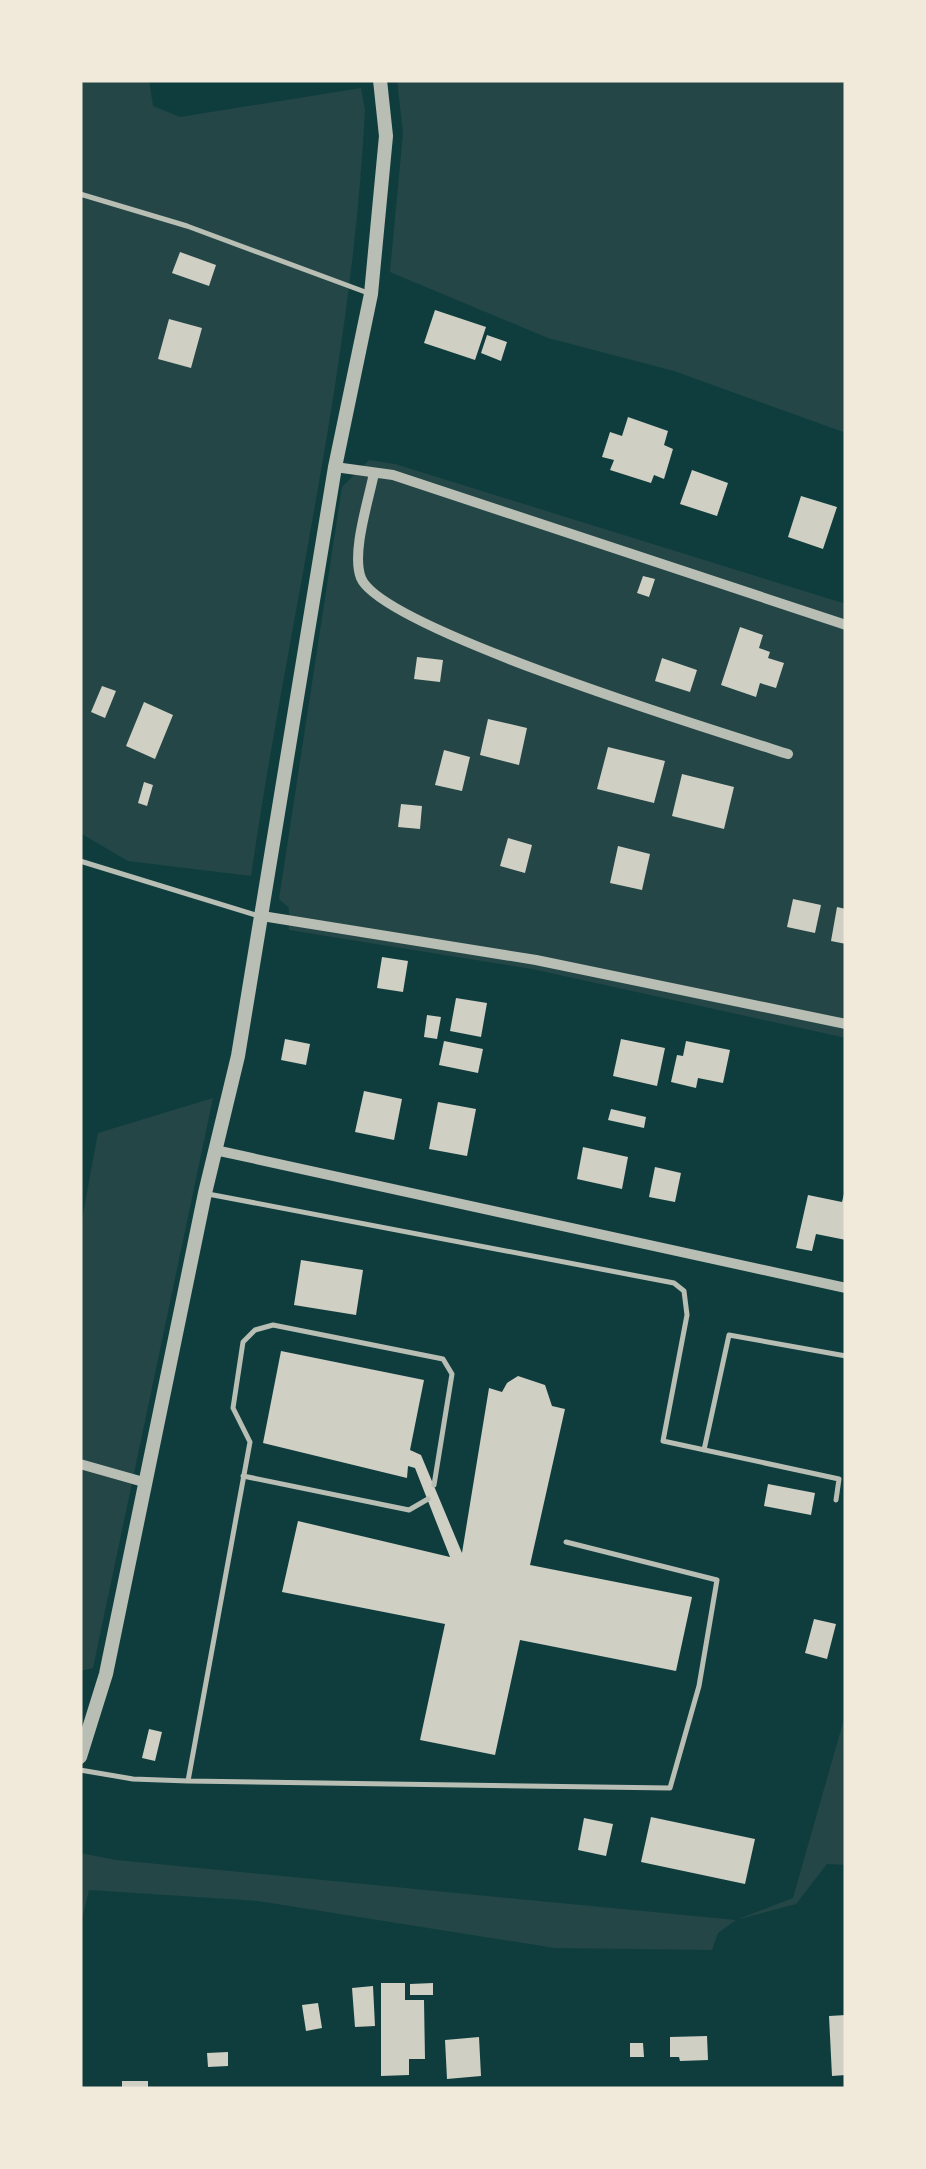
<svg xmlns="http://www.w3.org/2000/svg" width="926" height="2169" font-family="'Fira Sans Condensed',sans-serif">
<style>
.green{fill:#244646}
.building{fill:#cfcfc3}
.lines{fill:none;stroke-linecap:round;stroke-linejoin:round}
.service{stroke:#b8beb3;stroke-width:5}
.minor{stroke:#b8beb3;stroke-width:10}
.tertiary{stroke:#b8beb3;stroke-width:14}
</style>
<rect width="100%" height="100%" fill="#0f3d3e"/>
<!-- green -->
<path class="green" d="M80,80h69l4,26 27,11 181,-29 4,22c-13,258 -77,511 -114,766l-123,-15 -48,-28z
M397,80h449v353l-172,-62 -126,-33 -158,-66 13,-139z
M369,460l26,4 451,140v434l-314,-69 -243,-39v-22l-10,-9 63,-412z
M213,1098l-120,570 -13,3v-441l18,-97z
M846,1712v153l-19,-1 -31,40 -60,16 -18,13 -6,17 -157,-2 -297,-47 -169,-11 -9,37v-74l36,7 620,60 57,-22z"/>
<!-- building -->
<path class="building" d="M180,252l36,13 -7,21 -37,-13z
M435,310l51,17 -11,33 -51,-17z
M169,319l33,9 -11,40 -33,-9z
M487,335l20,7 -6,19 -20,-8z
M628,417l40,14 -4,14 9,4 -9,30 -10,-4 -3,8 -41,-13 4,-10 -12,-3 8,-25 12,4z
M692,470l36,13 -11,33 -37,-12z
M801,496l36,11 -14,42 -35,-12z
M643,576l12,3 -6,18 -12,-4z
M740,627l23,8 -4,13 11,4 -2,6 16,5 -8,25 -16,-5 -4,14 -35,-12z
M417,657l26,3 -3,22 -26,-3z
M662,658l35,12 -7,22 -35,-11z
M102,686l14,5 -11,27 -14,-6z
M144,702l29,13 -18,44 -29,-13z
M488,719l39,9 -8,37 -39,-10z
M608,747l57,14 -11,42 -57,-14z
M444,750l26,7 -8,34 -27,-6z
M682,774l52,13 -10,42 -52,-13z
M144,782l9,3 -6,21 -9,-3z
M401,804l21,2 -2,23 -22,-2z
M508,838l24,7 -7,28 -25,-7z
M618,846l32,8 -8,36 -32,-7z
M793,899l28,6 -6,28 -28,-6z
M837,907l9,2v35l-15,-3z
M382,957l26,4 -5,31 -26,-4z
M456,998l31,5 -6,34 -31,-6z
M427,1015l14,2 -4,22 -13,-2z
M285,1039l25,5 -4,21 -25,-5z
M621,1039l44,9 -8,38 -44,-10z
M444,1041l39,8 -5,24 -39,-8z
M686,1041l44,9 -7,33 -25,-5 -2,10 -25,-6 6,-27 6,1z
M364,1091l38,8 -8,41 -39,-8z
M438,1102l38,7 -9,47 -38,-7z
M611,1109l35,8 -2,11 -36,-8z
M583,1147l45,10 -6,32 -45,-10z
M655,1167l26,6 -6,29 -26,-5z
M845,1190l1,50 -30,-6 -4,17 -16,-3 12,-53 34,7z
M301,1260l62,10 -7,45 -62,-10z
M281,1351l143,29 -14,70 11,5 41,98 27,-165 13,4 5,-9 11,-7 27,9 7,21 13,3 -35,156 162,32 -16,74 -156,-31 -25,115 -75,-15 25,-116 -163,-32 16,-71 152,36 -35,-89 -7,-2 -1,12 -144,-35z
M768,1484l47,9 -4,22 -47,-9z
M814,1619l22,5 -9,35 -22,-6z
M149,1729l13,3 -7,29 -13,-3z
M651,1817l104,22 -10,45 -104,-22z
M584,1818l29,6 -7,32 -28,-6z
M381,1983h24v17h19l1,59h-16v16l-28,1z
M433,1983v12h-23v-11z
M373,1986l2,40 -20,1 -3,-39z
M318,2003l4,25 -16,3 -4,-26z
M846,2015v60l-14,1 -3,-60z
M707,2036l1,24 -28,1 -1,-4h-9v-20z
M479,2037l2,39 -34,3 -2,-39z
M630,2043h13l1,14h-14z
M228,2052v14l-20,1 -1,-14z
M122,2081h26v8h-26z"/>
<g class="lines">
<!-- service -->
<path class="service" d="M80,194l107,32 181,67
M80,861l179,55
M208,1194l466,89 10,8 3,24 -24,126 176,38 -3,21
M704,1450l25,-115 117,21
M243,1476l166,34 19,-11
M80,1770l53,9 55,2 482,7 29,-102 18,-106 -151,-38
M188,1781l62,-339 -17,-34 10,-66 12,-12 18,-5 170,34 9,15 -18,111"/>
<!-- minor -->
<path class="minor" d="M335,467l58,8 453,150
M374,473c-5,26 -23,80 -13,105 21,51 361,155 427,176
M262,916l274,44 310,64
M215,1150l631,138
M80,1464l67,19"/>
<!-- tertiary -->
<path class="tertiary" d="M80,1757l26,-83 99,-481 33,-137 97,-589 36,-173 15,-158 -6,-56"/>
</g>
<!-- border -->
<rect width="926" height="2169" fill="none" stroke="#f1e9da" stroke-width="165"/>
</svg>
